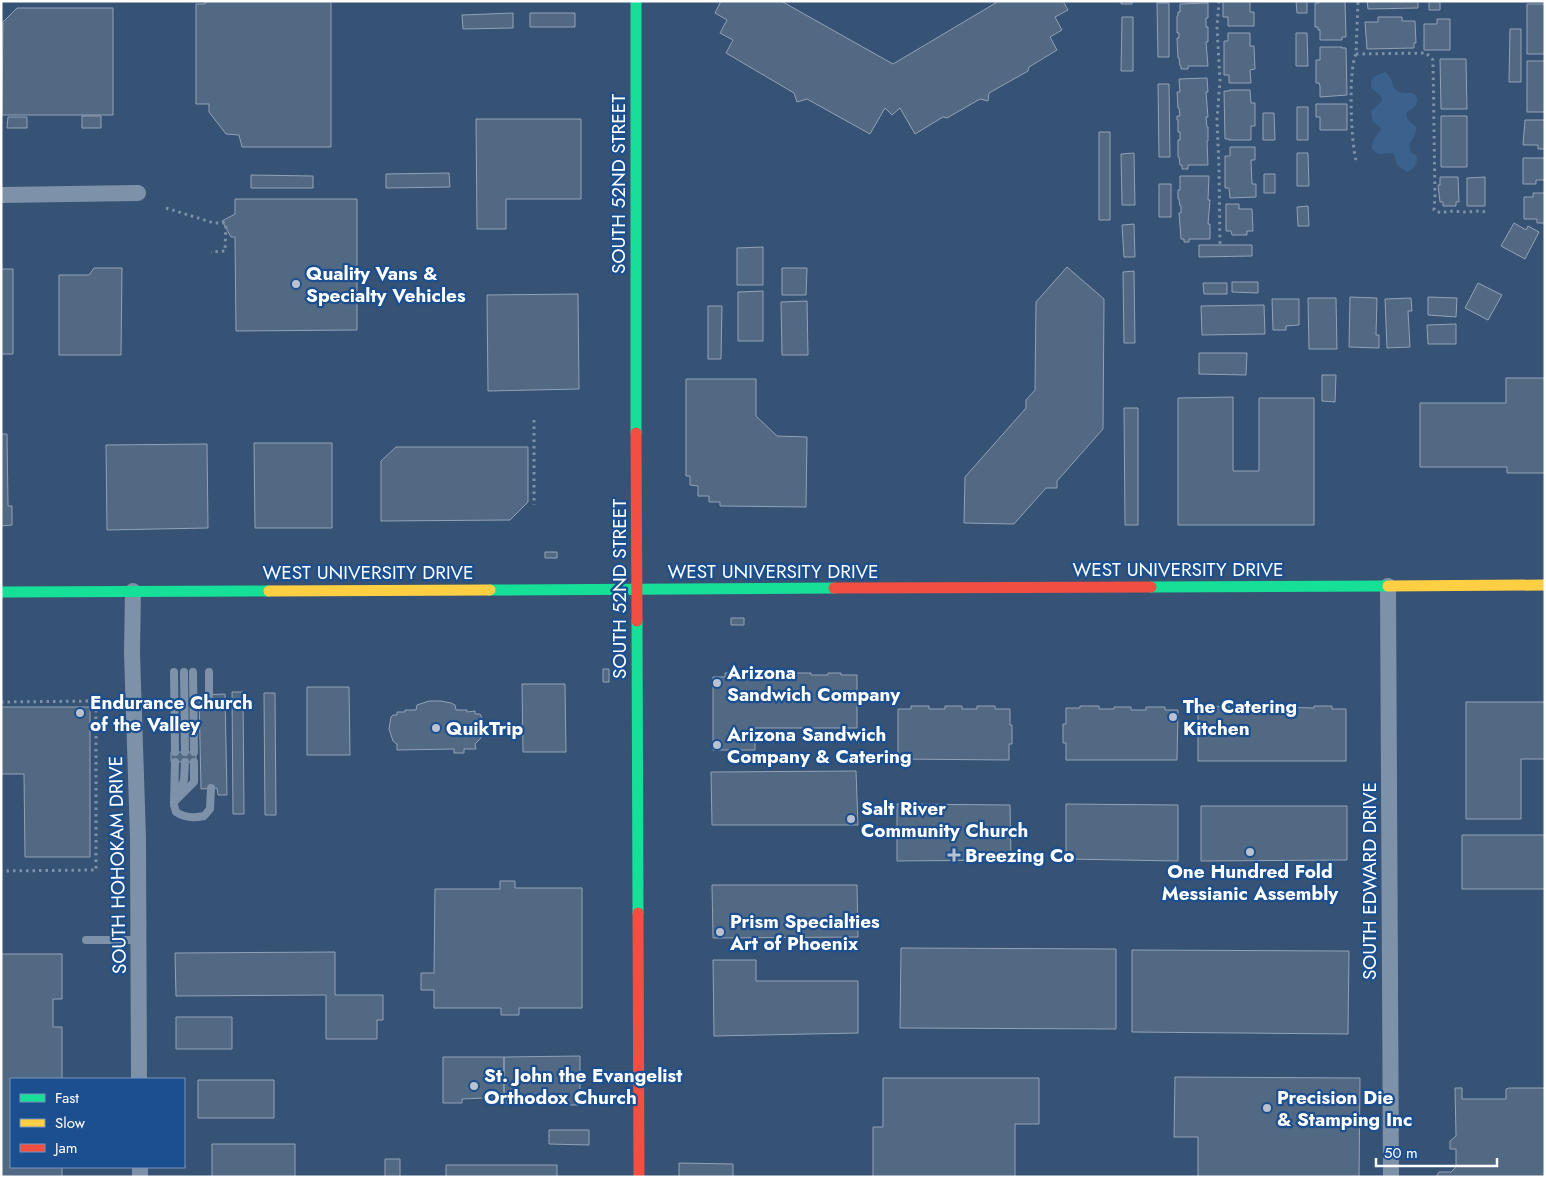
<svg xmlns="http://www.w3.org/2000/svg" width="1546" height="1178" font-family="Jost,sans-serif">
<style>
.water{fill:#3b618d}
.building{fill:#526984;stroke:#92a2b6}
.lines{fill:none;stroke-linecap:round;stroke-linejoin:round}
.path{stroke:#7d92a8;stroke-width:3;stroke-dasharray:2.5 4;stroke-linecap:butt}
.lane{stroke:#7d92a8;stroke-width:8}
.street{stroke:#7d92a8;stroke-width:16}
.fast{stroke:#16e098;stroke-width:11}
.slow{stroke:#ffcf43;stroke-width:11}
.jam{stroke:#f24e42;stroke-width:11}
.poi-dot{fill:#b9c2ce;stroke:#1b4f8f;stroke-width:2}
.labels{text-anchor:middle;stroke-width:4.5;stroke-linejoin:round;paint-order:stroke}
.street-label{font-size:19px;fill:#fff;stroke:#1b4f8f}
.poi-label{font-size:19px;font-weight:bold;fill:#fff;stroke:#1b4f8f;text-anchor:start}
</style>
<rect width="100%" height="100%" fill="#365274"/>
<!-- water -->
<path class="water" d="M1385,72c9,6 6,15 12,19 7,4 19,-2 20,9 0,7 -5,9 -10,12 -2,9 4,9 9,15 1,12 -10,15 -5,25l5,3c3,7 -1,14 -9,17l-10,-7 -3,-11c-10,-3 -12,5 -22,-5 0,-14 7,-12 9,-21l-9,-7 -1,-10 11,-10 -1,-5 -9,-7 -1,-7 2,-5z"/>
<!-- building -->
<path class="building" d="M205,1h126v146h-89l-3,-12 -13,-1 -17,-22v-8h-13v-100h9z
M721,1h60l112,63 106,-63h64l5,9 -13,7 7,13 -12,7 7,13 -28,17 -1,4 -39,22 -1,8 -8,-2 -33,19 -4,-1 -28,17 -15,-26 -8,7 -7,-7 -15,26 -63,-35 -10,3 -3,-9 -68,-40 7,-13 -13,-7 7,-13 -12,-7z
M1121,1h11v3h-11z
M1223,1h27v11h4v14h-26v-9h-5z
M1296,1h11v12h-10z
M1319,1h26l1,36h-4v3h-22v-10h-2v-3h-3v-24h4z
M1367,1h51v7l-50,1z
M1429,1h11v9h-11z
M1157,3h12v54h-11z
M1208,3v15h-2v9h2v15h-2l2,24h-20v3h-7v-3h-1l-1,-8h-1l-1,-20h2v-5h-2v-17h1v-4h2v-8z
M1527,4h18v50h-18z
M17,8h96v107h-111l1,-93z
M513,13v15l-50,1 -1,-14z
M530,13h45v14h-45z
M1122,17h11v54h-12z
M1378,17h24v4h13l1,22h-2v5l-47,1 -2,-27h13z
M1437,19h13v31h-26v-26h13z
M1510,29h11v53h-12z
M1228,33h22v13h4l1,23 -5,1 1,13h-22v-8h-5v-34h4z
M1296,33h11l1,33h-12z
M1320,47h22v1h4l1,47 -27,2v-11l-1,-3h-3v-23h4z
M1440,59h26l1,50h-26z
M1527,61h18v51h-18z
M1207,78l1,14h-2l2,25h-2l1,10h1v14h-1l1,24h-20v4h-6v-4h-2l-1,-8h-1v-17h2v-8h-2v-12h-1v-4h3l-1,-8h-1l-1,-16h3l-1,-13z
M1158,84h11l1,73h-11z
M1229,90h21l1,13h4v23h-4v14h-22v-1h-4l-1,-48h5z
M1316,104h31v26h-27v-13h-4z
M1297,107h11v33h-11z
M1263,113h11l1,27h-12z
M82,116h19v12h-19z
M1441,116h26v51h-26z
M8,117h19v11h-20z
M476,119h105v80h-75v30h-29z
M1525,120h20v29h-7v-4h-15z
M1099,132h11v88h-11z
M1230,147h25v13h-4l1,24h4v13l-26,1 -1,-10h-4v-32h5z
M1134,153l1,52h-13l-1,-51z
M1297,153h11l1,33h-12z
M1523,158h22v22h-9v4h-13z
M449,173l1,14 -64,1v-14z
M1264,174h11v19h-11z
M251,175l62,1v12h-62z
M1180,176h29l-1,24h2l-2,24h2v15h-21v3h-5v-3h-3l-2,-26h2v-7h-1l-1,-7h-1v-9h2z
M1440,177h18l1,25h-3v4h-13v-4h-3l-2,-17h2z
M1485,177v29h-18v-28z
M1159,184h12v33h-12z
M1533,193h12v30h-8v-4h-13v-22h9z
M235,199h122v131l-121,1 -1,-94h-4l-9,-16 13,-7z
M1226,204h13v5h13l1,22h-6v4h-15l-1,-4h-5z
M1308,206l1,20h-11l-1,-19z
M1514,223l12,7 2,-4 11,6 -14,27 -24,-13z
M1134,224l1,33h-11l-2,-32z
M1199,245h53v11l-53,1z
M763,247v38h-26v-37z
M1067,267l37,32 -1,130 -46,52v7h-11l-32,36 -50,-1 1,-46 61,-69v-8l9,-10 1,-88z
M94,268h28l-1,87h-62v-80h30z
M782,268h25l-1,27h-24z
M1,269h12v85h-12z
M1134,271l1,72h-11l-1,-71z
M1232,282h26v11l-26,-1z
M1203,283h24v11h-23z
M1478,283l24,12 -14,25 -23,-12z
M763,291v50h-25v-49z
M578,294l1,95 -91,2 -1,-96z
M1350,297l27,1 -1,37h3v13l-30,-1z
M1428,297l29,1 -1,19 -28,-2z
M1308,298h28l1,51h-28z
M1411,298l1,13h-4l2,36 -23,1 -2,-49z
M1272,299h27v26l-13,1v4h-13z
M807,301l1,54h-26l-1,-53z
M1264,305l1,29 -63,1 -1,-29z
M708,306h14l-1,53h-13z
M1456,324v20h-28l-1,-19z
M1199,353h48l-1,22 -47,-1z
M1322,375h14l-1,27 -13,-1z
M1506,378h39v95h-38v-6h-87v-64h86z
M686,379h70v37l21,20 30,1 -1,70 -86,-1v-4h-11v-6h-11v-10l-8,-1v-9h-4z
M1233,397v74h26v-73h55v127h-136v-127z
M1124,408h14v117h-13z
M1,434h6l1,72h4v19l-11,1z
M254,443h78v85h-77z
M207,444l1,84 -101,2 -1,-85z
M396,447h132v55l-18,18 -129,1v-60z
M545,552h12v6h-12z
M731,618h13v7h-13z
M603,669h6v13h-6z
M725,673h13v3h18v-2l19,-1v3h17v-3h19v2h17v-2h13v2h16v53h-102v22h-42v-73h12z
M522,684h43l1,68h-43z
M307,687h42l1,68h-43z
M232,692h11l1,122h-11z
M264,693h11l1,122h-11z
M225,694l2,101h-9l-1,-7 -16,1 -2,-94z
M429,701h12l10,2 4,2 1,5h11v2l8,-1v3h5l3,6 1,12 -3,6 -6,6 1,5h-12v4h-10v-4l-57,1v-6l-4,-3 -4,-12 2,-12 2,-2h4v-3h8v-2h11l1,-5z
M1466,702h79v57h-24v60h-55z
M911,706h18v3h16v-3h17v3h15v-3h18v3h15v16h2v19h-3v16l-111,-1v-50h13z
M1080,706h19v3h15v-2h17v3h15v-3h19v3h13l-1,50h-111v-17h-3v-19h3v-16h14z
M1213,706l17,1v2h16v-2h18v2l15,1v-3l35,1v-2h18v3h14v52h-148v-53h15z
M1,707h89v150h-65l-1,-83h-23z
M171,752h25v10h-25z
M856,771l2,54h-146l-1,-53z
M897,804l113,1 1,55 -114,1z
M1066,804l112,1v56l-112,-2z
M1201,806h146v54l-146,1z
M1462,835h83v54h-83z
M500,881h15v7h67v120h-63v7h-18v-7h-67v-18h-13v-17h13l1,-84h65z
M712,885h145l1,52 -145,1z
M901,948l215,1v80l-216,-1z
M1132,950l217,1 -1,83 -216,-2z
M335,952v43h48v25h-6v19h-51v-44l-150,1 -1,-43z
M1,954h61v45h-9v28h9v52h-51v88h51v10h-61z
M713,960h43v21h102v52l-144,3z
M176,1017h56v32h-56z
M580,1056v49h-14v-6h-24v4h-38v-46z
M443,1057h61v46h-19v-5l-23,1v4h-19z
M1175,1077l185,1 -1,99h-161v-40h-24z
M883,1078h156v46h-24v53h-142v-50h10z
M198,1080h76v38h-76z
M1455,1088h7v11h44v-10l3,-1h36v89h-109l3,-5h12l5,-5v-18h-6v-8l6,-5z
M549,1130h40v15l-40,-1z
M212,1144h83v33h-83z
M385,1159h15v18h-15z
M679,1163l54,1v13h-54z
M446,1165h111v12h-111z"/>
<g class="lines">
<!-- path -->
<path class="path" d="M1219,1l-2,26 3,54 -3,38 2,49 1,76
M1356,54l70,-1 7,7 2,137 -1,13 7,3 9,-2 15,1 15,-1 7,1
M1356,160c-5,-18 -8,-90 0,-106l2,-53
M166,208l48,15h12l-1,28 -14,1
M534,420v85
M1,702l95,-1v169l-95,1"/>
<!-- lane -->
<path class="lane" d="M174,672l1,80
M184,672l1,80
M193,672l1,80
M209,672v23
M175,762l-1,43 2,7c9,6 19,6 28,4l6,-7 1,-21
M178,796l6,-16 1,-18
M174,802l20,-20v-20
M86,940h52"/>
<!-- street -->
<path class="street" d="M1,195l137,-2
M1388,586l3,591
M133,591l-1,62 6,185 1,241
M140,1167v10"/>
<!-- fast -->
<path class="fast" d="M636,1v432
M1151,587l237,-1
M490,590l344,-2
M1,592l268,-1
M637,621l1,292"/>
<!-- slow -->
<path class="slow" d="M1388,586l157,-1
M269,591l221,-1"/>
<!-- jam -->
<path class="jam" d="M636,433l1,188
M834,588l317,-1
M638,913l1,264"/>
</g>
<!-- markers -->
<g class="poi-dot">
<circle cx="296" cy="284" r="5"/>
<circle cx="717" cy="683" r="5"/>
<circle cx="80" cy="713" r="5"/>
<circle cx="1173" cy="717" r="5"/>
<circle cx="436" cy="728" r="5"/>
<circle cx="717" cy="745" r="5"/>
<circle cx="851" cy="819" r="5"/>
<circle cx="1250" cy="852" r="5"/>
<path d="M951.5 847.5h5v5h5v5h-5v5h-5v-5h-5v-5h5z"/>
<circle cx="720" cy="932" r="5"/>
<circle cx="474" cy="1086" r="5"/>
<circle cx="1267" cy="1108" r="5"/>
</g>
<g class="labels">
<!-- street labels -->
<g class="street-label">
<text transform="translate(618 184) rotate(-90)" y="7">SOUTH 52ND STREET</text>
<text x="1178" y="576">WEST UNIVERSITY DRIVE</text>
<text x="773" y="578">WEST UNIVERSITY DRIVE</text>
<text x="368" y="579">WEST UNIVERSITY DRIVE</text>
<text transform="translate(619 589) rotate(-90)" y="7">SOUTH 52ND STREET</text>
<text transform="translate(117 865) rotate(-91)" y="7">SOUTH HOHOKAM DRIVE</text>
<text transform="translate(1369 881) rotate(-90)" y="7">SOUTH EDWARD DRIVE</text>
</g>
<!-- poi labels -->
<g class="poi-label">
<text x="306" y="280">Quality Vans &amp;<tspan x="306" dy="22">Specialty Vehicles</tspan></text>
<text x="727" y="679">Arizona<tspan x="727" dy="22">Sandwich Company</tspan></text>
<text x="90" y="709">Endurance Church<tspan x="90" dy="22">of the Valley</tspan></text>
<text x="1183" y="713">The Catering<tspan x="1183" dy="22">Kitchen</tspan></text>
<text x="446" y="735">QuikTrip</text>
<text x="727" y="741">Arizona Sandwich<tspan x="727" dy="22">Company &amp; Catering</tspan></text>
<text x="861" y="815">Salt River<tspan x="861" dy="22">Community Church</tspan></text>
<text x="965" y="862">Breezing Co</text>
<text x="1250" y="878" text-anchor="middle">One Hundred Fold<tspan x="1250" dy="22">Messianic Assembly</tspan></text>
<text x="730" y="928">Prism Specialties<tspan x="730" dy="22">Art of Phoenix</tspan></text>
<text x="484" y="1082">St. John the Evangelist<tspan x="484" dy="22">Orthodox Church</tspan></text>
<text x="1277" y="1104">Precision Die<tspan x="1277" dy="22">&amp; Stamping Inc</tspan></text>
</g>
</g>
<!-- border -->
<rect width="1546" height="1178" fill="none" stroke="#ffffff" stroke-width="5"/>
<!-- legend -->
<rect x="10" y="1078" width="175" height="90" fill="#1b4f8f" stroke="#7695bc"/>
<rect x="20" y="1094" width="25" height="8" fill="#16e098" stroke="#7695bc"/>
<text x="55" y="1103" font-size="15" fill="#ffffff">Fast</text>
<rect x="20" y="1119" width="25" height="8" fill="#ffcf43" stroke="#7695bc"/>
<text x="55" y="1128" font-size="15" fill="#ffffff">Slow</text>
<rect x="20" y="1144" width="25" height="8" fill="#f24e42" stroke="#7695bc"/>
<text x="55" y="1153" font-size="15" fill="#ffffff">Jam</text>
<!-- scale -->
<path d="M1376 1158v8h121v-8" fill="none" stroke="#ffffff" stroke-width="2.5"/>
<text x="1384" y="1158" font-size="15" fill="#ffffff" stroke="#1b4f8f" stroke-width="4" paint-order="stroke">50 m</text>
</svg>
